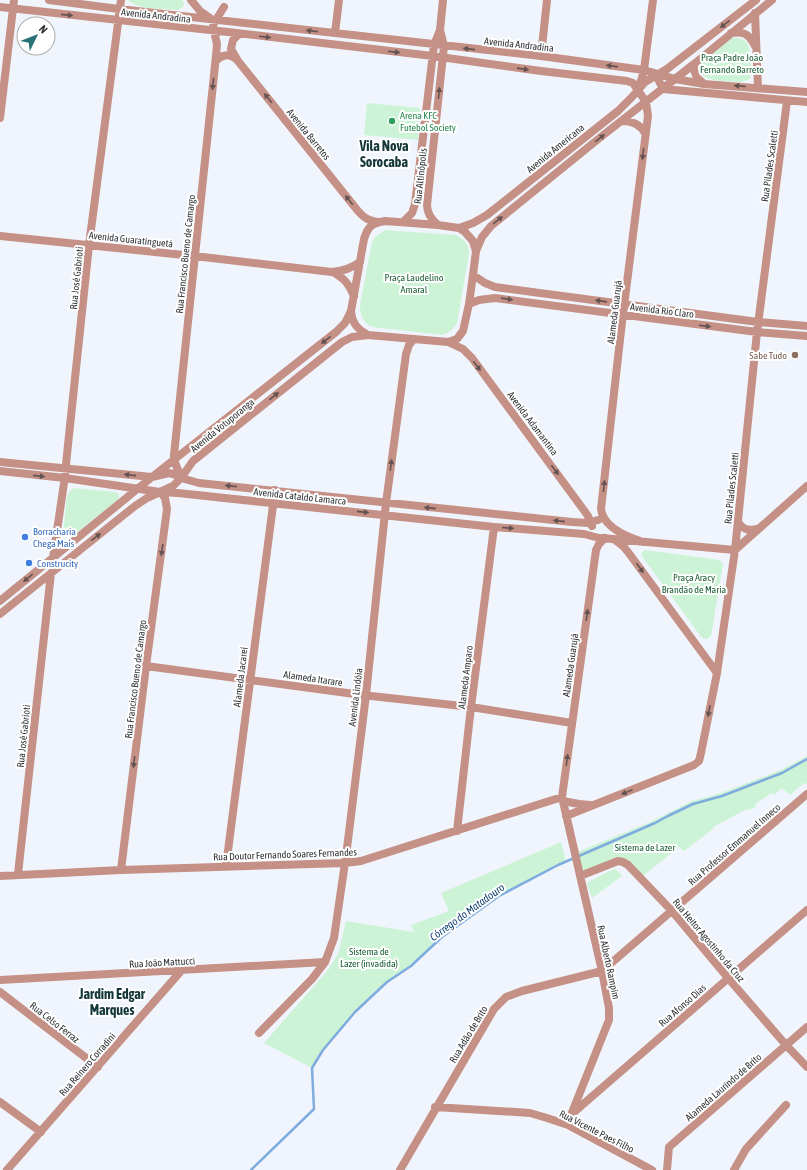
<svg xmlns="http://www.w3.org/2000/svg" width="807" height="1170" font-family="'Asap Condensed',sans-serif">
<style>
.park{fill:#cdf3d6}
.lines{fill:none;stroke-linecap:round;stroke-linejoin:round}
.stream{stroke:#7facdf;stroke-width:2.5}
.minor{stroke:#c59085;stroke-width:8}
.oneway{fill:#645351}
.leisure-dot{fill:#2e9e5b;stroke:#fff;stroke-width:1.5}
.education-dot{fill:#8d6e63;stroke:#fff;stroke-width:1.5}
.shop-dot{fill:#3f7fe0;stroke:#fff;stroke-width:1.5}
.labels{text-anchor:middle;stroke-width:4;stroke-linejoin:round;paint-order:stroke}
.street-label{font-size:10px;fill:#2f3235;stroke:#fff}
.park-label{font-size:10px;fill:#1a5d35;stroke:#fff}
.leisure-label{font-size:10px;fill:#27864d;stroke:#fff;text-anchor:start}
.education-label{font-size:10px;fill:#785e54;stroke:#fff;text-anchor:end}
.shop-label{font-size:10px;fill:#366cbe;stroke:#fff;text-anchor:start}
.water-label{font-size:11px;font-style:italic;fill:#114170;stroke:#fff}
.district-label{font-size:14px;font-weight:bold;fill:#133639;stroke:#fff}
</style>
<rect width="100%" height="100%" fill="#f0f5fd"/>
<!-- park -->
<path class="park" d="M128,0h55l1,4 -1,3 -5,3c-14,-1 -40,0 -50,-10z
M732,38c19,-2 18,14 19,27 0,4 1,10 -1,13 -2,3 -6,3 -9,4 -11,-1 -49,1 -40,-18z
M367,103l53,5 -2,32 -54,-5z
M385,230l71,5c9,5 13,9 13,19l-12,69c-4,7 -8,10 -15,12l-70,-8c-9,-4 -12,-12 -12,-22l12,-63 3,-5z
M74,488l43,4 2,3v4l-48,38 -4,-1 -4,-2 4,-38 3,-5z
M645,550l75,10 3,4 -12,72 -4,3 -5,-1 -61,-83 1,-3z
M807,756v28l-3,-1 -14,12 -8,-7 -8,7 -2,-2 -17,11 1,3 -8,3 -1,-1 -34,18v2l-29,22 -5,-4 -36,29 -14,-14 -44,8 -3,-1 -4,-17 72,-30 42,-21 29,-8 60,-23z
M561,842l5,20 -67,34 -57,41 -31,29 -25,18 -31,28 -32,38 -11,18 -48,-25 64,-73 10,-16 8,-33 68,11 -3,-7 38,-14 -8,-18z
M614,869l4,2 4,5 -30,22 -5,-13 1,-3z"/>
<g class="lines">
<!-- stream -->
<path class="stream" d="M251,1170l63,-61 -2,-41 11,-18 32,-38 32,-30 24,-16 31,-29 57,-41 59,-31 97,-42 13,-7 25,-12 29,-8 60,-23 25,-14"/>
<!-- minor -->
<path class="minor" d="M49,0l70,9 422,47 103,14 31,9 29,5 103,8
M191,0l9,11 10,7
M0,7l228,25 205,24 108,15 86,10 6,2 13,19 2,14 -26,206 -21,187c2,18 26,28 42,33
M755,13l3,75
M335,33l4,-33
M731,33c13,-2 18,1 24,13
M239,34l-6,6 -2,9 7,12 120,150c6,7 11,10 20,11
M541,56l6,-56
M216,61c5,-6 13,-8 20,-2
M694,64c-1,9 2,14 9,19
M656,75l7,14 144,13
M639,88l5,-18 9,-70
M0,118l14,-118
M622,121c10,0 18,3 23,12
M385,221l53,4 21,3 6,4 8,9 3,10 -3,24 -4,29 -6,27 -6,8 -9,3 -80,-7c-11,-6 -16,-12 -17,-24l13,-72c4,-13 8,-16 21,-18z
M403,222l9,-9 3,-9 19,-159 6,-15 3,-30
M438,225c-6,-5 -11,-11 -11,-20l17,-159 -4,-16
M459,228l14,-5 14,-8 131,-104 14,-14 13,-15 22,-13 89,-69
M0,236l203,21 129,15c11,-1 19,-3 28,-10
M476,251l6,-14 9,-11 111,-90 92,-72 78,-64
M333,272c12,7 15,11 21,24
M473,275l12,8 10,4 263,35 49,4
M469,304l10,-4 16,-2 262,34 50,4
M448,342l15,7 9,9 111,151 5,7 4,10
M0,462l152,15 17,-4 4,1 8,4 18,5 373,39 16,1 10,-3
M0,471l65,7 95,14 18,1 316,34 90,7 15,4
M181,478l-7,-18v-5l42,-399 1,-12 -4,-17 1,-4 10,-16
M738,522c6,9 12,9 22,6
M602,538l133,12 72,-64
M614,539l9,7 5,6 89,121
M53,558l11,-75 25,-238 32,-245
M0,601l152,-124 184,-145 9,-9 6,-12
M0,614l135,-108 12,-8 26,-12 8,-8 12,-17 149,-119 10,-5 16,-2
M146,666l216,29 109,12 101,16
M563,801l16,3 11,1
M566,816l128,-51 5,-4 2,-8 16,-80 18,-123 22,-218 30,-231
M457,831l14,-124 23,-180
M226,866l49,-376
M121,870l25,-204 21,-157 -2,-11 -5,-6
M18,874l33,-301
M0,876l121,-6 224,-7 16,-2 201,-64
M580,876l38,-15 5,1 5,3 44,46 56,67 58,67 21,22
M0,980l325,-18
M0,992l98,75
M259,1033l53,-54 13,-17 9,-24 12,-82 20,-161 20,-192 20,-149 3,-9 5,-6
M0,1102l41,30
M435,1107l95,6 17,5 21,7 84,45
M573,1113l234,-203
M568,1125l3,-10 38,-95v-12l-7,-37 -40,-174 34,-247 3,-6 6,-6
M7,1170l174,-199
M400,1170l94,-161 12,-12 16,-6 80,-20 205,-177
M667,1170l2,-23 138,-120
M734,1170l12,-21 40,-44"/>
</g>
<!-- one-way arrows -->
<defs><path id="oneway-solid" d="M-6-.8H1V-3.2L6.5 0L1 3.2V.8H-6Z"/></defs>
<g class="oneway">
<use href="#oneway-solid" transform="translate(67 15) rotate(6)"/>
<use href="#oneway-solid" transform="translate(725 24) rotate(142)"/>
<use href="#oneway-solid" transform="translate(312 31) rotate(-173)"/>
<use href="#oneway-solid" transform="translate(265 37) rotate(7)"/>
<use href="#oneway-solid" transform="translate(469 49) rotate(-174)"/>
<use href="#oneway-solid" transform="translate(394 52) rotate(7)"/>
<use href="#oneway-solid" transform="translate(612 66) rotate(-172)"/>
<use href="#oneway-solid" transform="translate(523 69) rotate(8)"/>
<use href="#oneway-solid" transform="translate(213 84) rotate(96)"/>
<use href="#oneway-solid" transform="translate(740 86) rotate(-175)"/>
<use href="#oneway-solid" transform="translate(439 93) rotate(-84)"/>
<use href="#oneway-solid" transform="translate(268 98) rotate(-129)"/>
<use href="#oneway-solid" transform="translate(600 138) rotate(-39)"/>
<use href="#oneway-solid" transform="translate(643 154) rotate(97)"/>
<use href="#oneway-solid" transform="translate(349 200) rotate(-129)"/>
<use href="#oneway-solid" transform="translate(498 220) rotate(-39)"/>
<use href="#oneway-solid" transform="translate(507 299) rotate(8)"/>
<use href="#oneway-solid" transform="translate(601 301) rotate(-172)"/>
<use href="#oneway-solid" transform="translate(705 326) rotate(7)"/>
<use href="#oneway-solid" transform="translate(326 340) rotate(142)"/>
<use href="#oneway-solid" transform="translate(477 366) rotate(53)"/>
<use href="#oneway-solid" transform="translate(274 396) rotate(-39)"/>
<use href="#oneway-solid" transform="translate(391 465) rotate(-83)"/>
<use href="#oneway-solid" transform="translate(555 470) rotate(53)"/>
<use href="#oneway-solid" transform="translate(130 475) rotate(-174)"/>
<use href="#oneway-solid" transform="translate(39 476) rotate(6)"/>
<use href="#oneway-solid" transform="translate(231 486) rotate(-174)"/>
<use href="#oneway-solid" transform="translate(604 486) rotate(-84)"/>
<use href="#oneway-solid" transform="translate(430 508) rotate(-174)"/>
<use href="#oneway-solid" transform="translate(363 512) rotate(6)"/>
<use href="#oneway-solid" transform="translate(559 521) rotate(-174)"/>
<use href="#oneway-solid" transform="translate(508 528) rotate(5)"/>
<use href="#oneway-solid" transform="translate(96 537) rotate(-38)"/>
<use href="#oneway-solid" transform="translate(162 550) rotate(98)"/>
<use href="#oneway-solid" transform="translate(640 568) rotate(54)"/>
<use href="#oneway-solid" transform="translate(28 578) rotate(141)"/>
<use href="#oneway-solid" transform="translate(587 615) rotate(-82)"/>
<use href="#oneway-solid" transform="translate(709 711) rotate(101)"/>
<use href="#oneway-solid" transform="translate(567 760) rotate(-82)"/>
<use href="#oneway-solid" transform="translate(134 762) rotate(97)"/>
<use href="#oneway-solid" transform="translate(627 792) rotate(158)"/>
</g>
<!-- markers -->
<circle class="leisure-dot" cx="392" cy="121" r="4"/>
<circle class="education-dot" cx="795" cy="355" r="4"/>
<g class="shop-dot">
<circle cx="25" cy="537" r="4"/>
<circle cx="29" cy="563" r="4"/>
</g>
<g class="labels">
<!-- street labels -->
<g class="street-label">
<text transform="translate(156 15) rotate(6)" y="4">Avenida Andradina</text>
<text transform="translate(519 44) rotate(6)" y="4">Avenida Andradina</text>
<text transform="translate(309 134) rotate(51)" y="4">Avenida Barretos</text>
<text transform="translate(555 148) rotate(-39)" y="4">Avenida Americana</text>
<text transform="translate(769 166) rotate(-82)" y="4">Rua Pilades Scaletti</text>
<text transform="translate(420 176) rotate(-84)" y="4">Rua Altinópolis</text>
<text transform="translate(131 239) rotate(6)" y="4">Avenida Guaratinguetá</text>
<text transform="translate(185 254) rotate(-84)" y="4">Rua Francisco Bueno de Camargo</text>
<text transform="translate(76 278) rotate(-84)" y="4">Rua José Gabrioti</text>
<text transform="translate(662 310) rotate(7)" y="4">Avenida Rio Claro</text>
<text transform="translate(614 312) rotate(-83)" y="4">Alameda Guarujá</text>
<text transform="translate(533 423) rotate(53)" y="4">Avenida Adamantina</text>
<text transform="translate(222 425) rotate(-39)" y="4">Avenida Votuporanga</text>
<text transform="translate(731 488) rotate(-84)" y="4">Rua Pilades Scaletti</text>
<text transform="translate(300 496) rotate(6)" y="4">Avenida Cataldo Lamarca</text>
<text transform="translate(570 665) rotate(-82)" y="4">Alameda Guarujá</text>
<text transform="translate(240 677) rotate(-83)" y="4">Alameda Jacareí</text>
<text transform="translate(465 677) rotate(-83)" y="4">Alameda Amparo</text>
<text transform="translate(313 678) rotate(8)" y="4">Alameda Itarare</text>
<text transform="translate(135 679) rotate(-83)" y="4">Rua Francisco Bueno de Camargo</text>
<text transform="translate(355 697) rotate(-83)" y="4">Avenida Lindóia</text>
<text transform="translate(23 736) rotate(-84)" y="4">Rua José Gabrioti</text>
<text transform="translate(734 844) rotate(-41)" y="4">Rua Professor Emmanuel Inneco</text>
<text transform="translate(285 854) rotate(-2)" y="4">Rua Doutor Fernando Soares Fernandes</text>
<text transform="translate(709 940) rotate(50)" y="4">Rua Heitor Agostinho da Cruz</text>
<text transform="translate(162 962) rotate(-3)" y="4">Rua João Mattucci</text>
<text transform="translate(609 962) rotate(78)" y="4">Rua Alberto Rampim</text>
<text transform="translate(682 1005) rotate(-41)" y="4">Rua Afonso Dias</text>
<text transform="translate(55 1022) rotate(38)" y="4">Rua Celso Ferraz</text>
<text transform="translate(468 1034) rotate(-59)" y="4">Rua Adão de Brito</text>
<text transform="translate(87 1064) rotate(-49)" y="4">Rua Reinero Corradini</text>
<text transform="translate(723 1087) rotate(-41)" y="4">Alameda Laurindo de Brito</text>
<text transform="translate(597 1131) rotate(27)" y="4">Rua Vicente Paes Filho</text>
</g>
<!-- park labels -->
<g class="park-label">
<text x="732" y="61">Praça Padre João<tspan x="732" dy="12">Fernando Barreto</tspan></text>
<text x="414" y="281">Praça Laudelino<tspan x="414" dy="12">Amaral</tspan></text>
<text x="694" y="581">Praça Aracy<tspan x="694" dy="12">Brandão de Maria</tspan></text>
<text x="645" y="851">Sistema de Lazer</text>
<text x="369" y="955">Sistema de<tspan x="369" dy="12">Lazer (invadida)</tspan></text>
</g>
<!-- leisure labels -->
<g class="leisure-label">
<text x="400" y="119">Arena KFC<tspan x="400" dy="12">Futebol Society</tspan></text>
</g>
<!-- education labels -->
<g class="education-label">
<text x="787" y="359">Sabe Tudo</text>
</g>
<!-- shop labels -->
<g class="shop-label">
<text x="33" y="535">Borracharia<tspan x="33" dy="12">Chega Mais</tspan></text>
<text x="37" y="567">Construcity</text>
</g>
<!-- water labels -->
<g class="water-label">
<text transform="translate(467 912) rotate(-36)" y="4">Córrego do Matadouro</text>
</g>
<!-- district labels -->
<g class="district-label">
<text x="384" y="151">Vila Nova<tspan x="384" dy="16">Sorocaba</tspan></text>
<text x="112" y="999">Jardim Edgar<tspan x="112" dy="16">Marques</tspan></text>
</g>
</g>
<!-- north arrow -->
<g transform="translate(36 36) rotate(47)"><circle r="19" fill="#ffffff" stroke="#acadae"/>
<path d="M0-3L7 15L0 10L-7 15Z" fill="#297378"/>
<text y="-6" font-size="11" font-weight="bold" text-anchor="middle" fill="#2f3235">N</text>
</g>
</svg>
